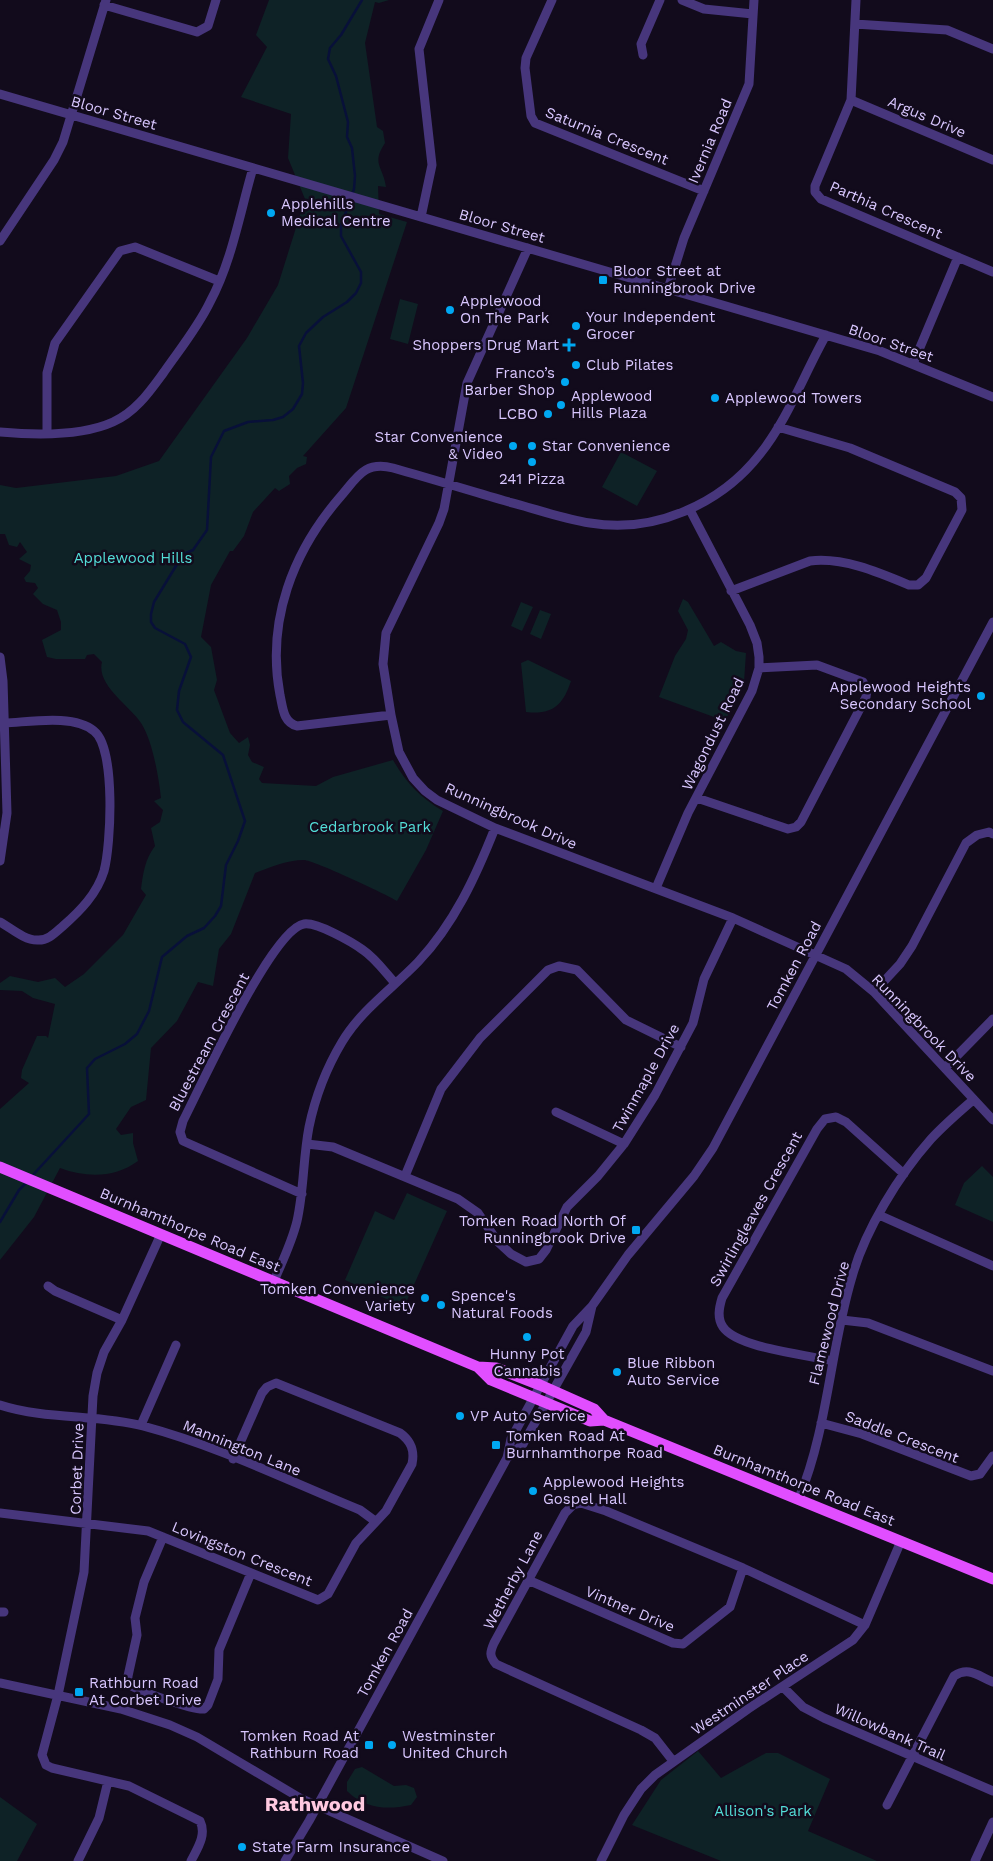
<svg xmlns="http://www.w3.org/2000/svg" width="993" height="1861" font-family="'Work Sans',sans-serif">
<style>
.green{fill:#0e2226}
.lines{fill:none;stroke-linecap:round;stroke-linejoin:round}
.stream{stroke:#081039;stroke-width:2.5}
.minor{stroke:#47367c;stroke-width:9}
.major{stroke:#e14eff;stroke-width:11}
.poi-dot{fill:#00a8f2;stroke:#120b1c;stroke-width:2}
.labels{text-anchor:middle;stroke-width:5;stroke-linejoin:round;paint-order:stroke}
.street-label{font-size:15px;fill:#d9c7ff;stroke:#120b1c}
.poi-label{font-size:15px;fill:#d9c7ff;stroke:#120b1c;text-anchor:start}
.park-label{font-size:15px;fill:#53ded8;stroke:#120b1c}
.district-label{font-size:20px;font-weight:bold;fill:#ffc9e0;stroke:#120b1c}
</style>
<rect width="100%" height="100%" fill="#120b1c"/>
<!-- green -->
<path class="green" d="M269,0h120l-10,3 -4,-1 -10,41 12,84 6,4 2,12c-14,21 -2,23 1,44l-8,-1 1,28 28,8 -61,186 -43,48 4,1 -1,7 -9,4 -8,8 1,8 -11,7 -4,-3 -22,24 -9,24 -11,15h-3l-19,34 -10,52 10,10 6,33 -3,10 16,43 9,10 9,-6 2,8 -2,10 4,7 12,5 -5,12 3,4 54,3 17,-9 60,-17c13,23 28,38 50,51l-17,39 -29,51c-11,-7 -84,-41 -93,-41 -17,0 -33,7 -49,13l-24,61 -12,15 -6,37 -15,-4 -21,39 -26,27 -5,52 -15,7 -15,22 5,6 12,-2v10l5,18c-23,17 -51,17 -78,7l-26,49 -34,43v-151l29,-26 -8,-5 1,-8 15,-34h9l2,2 7,-34 -22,-6 -11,-7 -22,-1v-7l10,-7 28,6 17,-4 10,9 19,-13 39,-39 23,-40 -5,-6c2,-16 4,-30 14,-43l-4,-18 9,-6 3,-12 -9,-9 7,-3c-2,-20 -9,-59 -20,-75 -12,-18 -45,-38 -39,-61l-8,-8 -7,1 -2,4h-29l-9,-2 -5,-17 19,-10v-8l-4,-12 -14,-6 -10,-10 5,-6 -3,-5 -9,-1 -2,-4 6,-7 1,-6 -12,-6 8,-7 -7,-10 -3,5 -8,-2 -4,-11h-5v-49l16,3 100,-12 43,-15 88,-123 31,-53 27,-86 -17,-41 3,-44 -50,-17 26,-50 -11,-12z
M400,299l18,5 -10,40 -18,-5z
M621,452l36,19 -20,35 -35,-19z
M683,599l5,3 26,44 7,-4 15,9 10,2 -2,29 -19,39 -66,-24 16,-41 11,-17 2,-9 -10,-19z
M521,602l12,5 -11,24 -11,-5z
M540,610l11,4 -10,25 -11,-5z
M528,660l43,21c-8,24 -18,34 -45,31l-5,-49z
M982,1166l11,11v45l-38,-17 9,-22z
M407,1193l40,18 -43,96 -59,-27 30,-69 19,9z
M698,1751l23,27 45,-25h12l52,26 -22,52 69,30h-156l-89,-36 29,-45z
M362,1767l32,19 12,-1 8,3 3,9 -6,8c-24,5 -46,4 -64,-14v-9l8,-13z
M0,1797l37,27 -20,37h-17z"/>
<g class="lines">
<!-- stream -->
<path class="stream" d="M32,1176l57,-62 -2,-46 8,-9 30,-15 12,-10 12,-23 13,-54 25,-21 17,-8 11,-12 6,-10 5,-41 12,-24 7,-20 -22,-66 -40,-33 -6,-12 2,-19 12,-34 -6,-13 -30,-16 -4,-6v-8l3,-12 25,-41 5,-7 9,-4 14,-20 4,-73 13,-26 24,-9 25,-2 10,-3 10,-8 9,-15 1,-11 -4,-37 7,-13 17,-16 24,-15 9,-9 5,-10v-11l-20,-36v-10l13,-37 1,-13 -3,-28 -5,-11 1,-15 -12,-46 -8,-17 2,-11 11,-13 21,-35
M0,1222l19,-32 8,-8"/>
<!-- minor -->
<path class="minor" d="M552,0l-26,58 -1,10 6,48 4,7 169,68
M682,0l22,9 49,5
M856,0l-5,100 -36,86v6l6,7 172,73
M104,5l93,27 11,-6 8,-26
M855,24l92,6 46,19
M643,55l-2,-11 19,-44
M0,94l880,257 113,46
M851,100l142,60
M421,217l11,-52 -13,-116 20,-49
M0,241l54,-81 9,-18 43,-142
M528,248l-61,135 -23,126 -5,14 -53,110 -3,31 8,51 8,37 14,26 12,13 12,9 58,28 238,90 113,51 28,23 119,128
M668,289l16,-51 65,-154 5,-84
M913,364l45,-107
M0,432c33,3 82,4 113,-10 23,-10 37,-31 51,-50 16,-23 34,-45 46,-70 22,-41 30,-90 43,-134
M47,432v-59l8,-30 65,-92 15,-4 84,34
M731,591l79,-30c33,-4 68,11 99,24h9l8,-7 36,-68 -1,-12 -6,-6 -105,-44 -72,-21
M0,657l3,24 4,132 -7,48
M391,715l-94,11c-14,-4 -14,-18 -17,-31 -14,-74 13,-144 61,-199 17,-20 24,-35 52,-28 39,11 78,23 116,34 27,7 54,17 81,21 64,11 131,-19 170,-69 28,-35 44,-80 66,-119
M697,798l91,31 8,-2 5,-5 65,-125 1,-7 -4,-8 -46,-17 -58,3
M656,888l32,-75 64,-122 7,-23v-11l-2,-14 -7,-18 -60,-115
M0,922c11,6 24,18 37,18 11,1 19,-8 26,-14 17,-15 34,-32 41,-55 7,-26 12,-123 -10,-140 -20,-17 -64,-9 -89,-8
M874,992l26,-28 12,-18 54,-103 11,-8 12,-3 4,2
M945,1068l48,-49
M556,1112l68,32
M307,1144l26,3 125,52 20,14 20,29 13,12 15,8 13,-3 7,-9 21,-43 31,-31 26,-32 31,-49 38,-72 11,-44 29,-61
M405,1176l36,-87 39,-51 68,-68 11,-4 18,4 49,50 55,27
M302,1194l-119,-53 -3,-9 3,-11c17,-33 89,-192 121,-197 13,-2 48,18 59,26 12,8 22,22 32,33
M879,1215l114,51
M161,1234l-39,86 -18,32 -7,21 -4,23 -9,176 -26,123 -16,60 4,10 6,3 77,18 71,35c7,14 -3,28 -9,40
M274,1281c8,-19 18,-39 23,-60 7,-31 6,-63 12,-94 6,-29 18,-60 33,-85 19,-32 51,-54 76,-80 36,-38 58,-86 77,-134
M48,1286l7,5 67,29
M842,1320l26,3 125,48
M833,1361c-25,-6 -96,-13 -110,-34 -6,-9 -4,-19 -1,-29l95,-169 8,-10 11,-2 10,5 58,52
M0,1405c46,15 97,9 143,21 75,20 146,55 217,84l15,11
M821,1423l41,11 109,42 9,-2 13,-18
M141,1425l35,-80
M507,1458l16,-14 63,-112 6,-26
M799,1498c29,-70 31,-148 53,-221 13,-47 47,-102 79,-138 13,-14 28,-27 42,-39
M0,1513l148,18 170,69 10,-6 28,-51 30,-32 26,-47c3,-14 -1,-23 -12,-31l-124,-50 -9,4 -5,6 -29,66
M163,1537l-19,45 -9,36 2,17 -9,41v8c8,6 67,27 76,25l4,-4 10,-26 1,-29 32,-77
M528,1580l145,63 10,1 47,-37 13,-39
M0,1612h4
M0,1683l121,26 49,16 27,12 103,61 143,63
M783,1687l20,20 21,11 169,73
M673,1761l-18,-23 -14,-8 -145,-66c-7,-8 -6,-12 -2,-21l71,-130 8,-8 8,-2 25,8 137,57 122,57
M887,1805l67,-129c15,-10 24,0 39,6
M78,1861l21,-43 9,-37
M285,1861l24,-40 198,-363 4,-19 62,-113 19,-20 36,-51 66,-79 19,-28 280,-526
M601,1861l23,-46 17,-26 14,-14 93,-66 105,-69 12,-15 36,-84
M975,1861l18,-39"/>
<!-- major -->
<path class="major" d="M0,1167l478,200 18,1 44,17 54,24 10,11
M478,1367l13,13 99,41 14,-1 389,159"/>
</g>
<!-- markers -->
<g class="poi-dot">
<circle cx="271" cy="213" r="5"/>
<rect x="598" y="275" width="10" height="10" rx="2.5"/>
<circle cx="450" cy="310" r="5"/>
<circle cx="576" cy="326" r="5"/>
<path d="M566.5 337.5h5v5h5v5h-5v5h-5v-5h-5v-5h5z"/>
<circle cx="576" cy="365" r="5"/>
<circle cx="565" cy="382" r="5"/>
<circle cx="715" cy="398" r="5"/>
<circle cx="561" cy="405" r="5"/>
<circle cx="548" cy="414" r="5"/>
<circle cx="513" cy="446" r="5"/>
<circle cx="532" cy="446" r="5"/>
<circle cx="532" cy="462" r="5"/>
<circle cx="981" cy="696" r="5"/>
<rect x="631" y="1225" width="10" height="10" rx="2.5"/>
<circle cx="425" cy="1298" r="5"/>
<circle cx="441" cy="1305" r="5"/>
<circle cx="527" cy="1337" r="5"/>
<circle cx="617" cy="1372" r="5"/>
<circle cx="460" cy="1416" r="5"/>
<rect x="491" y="1440" width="10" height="10" rx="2.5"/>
<circle cx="533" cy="1491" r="5"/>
<rect x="74" y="1687" width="10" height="10" rx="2.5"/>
<rect x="364" y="1740" width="10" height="10" rx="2.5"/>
<circle cx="392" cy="1745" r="5"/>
<circle cx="242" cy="1847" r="5"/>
</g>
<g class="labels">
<!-- street labels -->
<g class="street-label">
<text transform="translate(114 113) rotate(16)" y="5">Bloor Street</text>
<text transform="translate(927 117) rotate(23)" y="5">Argus Drive</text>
<text transform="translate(607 136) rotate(22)" y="5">Saturnia Crescent</text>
<text transform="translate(710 141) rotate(-67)" y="5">Ivernia Road</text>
<text transform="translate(886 210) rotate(24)" y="5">Parthia Crescent</text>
<text transform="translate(502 226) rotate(16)" y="5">Bloor Street</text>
<text transform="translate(891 343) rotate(19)" y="5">Bloor Street</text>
<text transform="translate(713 734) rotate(-64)" y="5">Wagondust Road</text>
<text transform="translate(511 816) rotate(24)" y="5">Runningbrook Drive</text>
<text transform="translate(794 966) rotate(-62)" y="5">Tomken Road</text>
<text transform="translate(924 1028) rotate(46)" y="5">Runningbrook Drive</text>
<text transform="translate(209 1042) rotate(-62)" y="5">Bluestream Crescent</text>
<text transform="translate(646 1078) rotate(-61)" y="5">Twinmaple Drive</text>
<text transform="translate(756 1209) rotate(-61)" y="5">Swirlingleaves Crescent</text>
<text transform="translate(190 1230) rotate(23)" y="5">Burnhamthorpe Road East</text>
<text transform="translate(829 1323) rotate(-76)" y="5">Flamewood Drive</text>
<text transform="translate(902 1437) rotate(21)" y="5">Saddle Crescent</text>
<text transform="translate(242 1448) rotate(22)" y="5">Mannington Lane</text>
<text transform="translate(77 1469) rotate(-88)" y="5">Corbet Drive</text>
<text transform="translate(804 1485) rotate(22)" y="5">Burnhamthorpe Road East</text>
<text transform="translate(242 1554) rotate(22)" y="5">Lovingston Crescent</text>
<text transform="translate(513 1580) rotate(-62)" y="5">Wetherby Lane</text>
<text transform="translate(630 1609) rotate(23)" y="5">Vintner Drive</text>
<text transform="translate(385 1653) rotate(-61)" y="5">Tomken Road</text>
<text transform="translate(750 1693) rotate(-34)" y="5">Westminster Place</text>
<text transform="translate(890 1732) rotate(24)" y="5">Willowbank Trail</text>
</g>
<!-- poi labels -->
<g class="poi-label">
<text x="281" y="209">Applehills<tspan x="281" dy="17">Medical Centre</tspan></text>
<text x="613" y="276">Bloor Street at<tspan x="613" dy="17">Runningbrook Drive</tspan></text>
<text x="460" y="306">Applewood<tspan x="460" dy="17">On The Park</tspan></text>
<text x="586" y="322">Your Independent<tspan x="586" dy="17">Grocer</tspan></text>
<text x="559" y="350" text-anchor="end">Shoppers Drug Mart</text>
<text x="586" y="370">Club Pilates</text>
<text x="555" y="378" text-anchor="end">Franco’s<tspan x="555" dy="17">Barber Shop</tspan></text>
<text x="571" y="401">Applewood<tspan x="571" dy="17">Hills Plaza</tspan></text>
<text x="725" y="403">Applewood Towers</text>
<text x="538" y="419" text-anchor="end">LCBO</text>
<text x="503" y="442" text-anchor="end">Star Convenience<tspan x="503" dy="17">&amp; Video</tspan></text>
<text x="542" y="451">Star Convenience</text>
<text x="532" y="484" text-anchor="middle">241 Pizza</text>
<text x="971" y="692" text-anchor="end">Applewood Heights<tspan x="971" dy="17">Secondary School</tspan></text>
<text x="626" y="1226" text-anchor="end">Tomken Road North Of<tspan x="626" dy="17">Runningbrook Drive</tspan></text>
<text x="415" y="1294" text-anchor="end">Tomken Convenience<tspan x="415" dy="17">Variety</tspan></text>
<text x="451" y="1301">Spence's<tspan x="451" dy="17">Natural Foods</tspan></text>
<text x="527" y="1359" text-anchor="middle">Hunny Pot<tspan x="527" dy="17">Cannabis</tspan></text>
<text x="627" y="1368">Blue Ribbon<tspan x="627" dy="17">Auto Service</tspan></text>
<text x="470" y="1421">VP Auto Service</text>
<text x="506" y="1441">Tomken Road At<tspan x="506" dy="17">Burnhamthorpe Road</tspan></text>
<text x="543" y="1487">Applewood Heights<tspan x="543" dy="17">Gospel Hall</tspan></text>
<text x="89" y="1688">Rathburn Road<tspan x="89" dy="17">At Corbet Drive</tspan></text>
<text x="359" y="1741" text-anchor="end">Tomken Road At<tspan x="359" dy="17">Rathburn Road</tspan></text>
<text x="402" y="1741">Westminster<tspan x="402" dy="17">United Church</tspan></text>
<text x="252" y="1852">State Farm Insurance</text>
</g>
<!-- park labels -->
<g class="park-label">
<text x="133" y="563">Applewood Hills</text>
<text x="370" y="832">Cedarbrook Park</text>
<text x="763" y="1816">Allison's Park</text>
</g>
<!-- district labels -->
<g class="district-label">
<text x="315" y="1811">Rathwood</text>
</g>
</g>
</svg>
